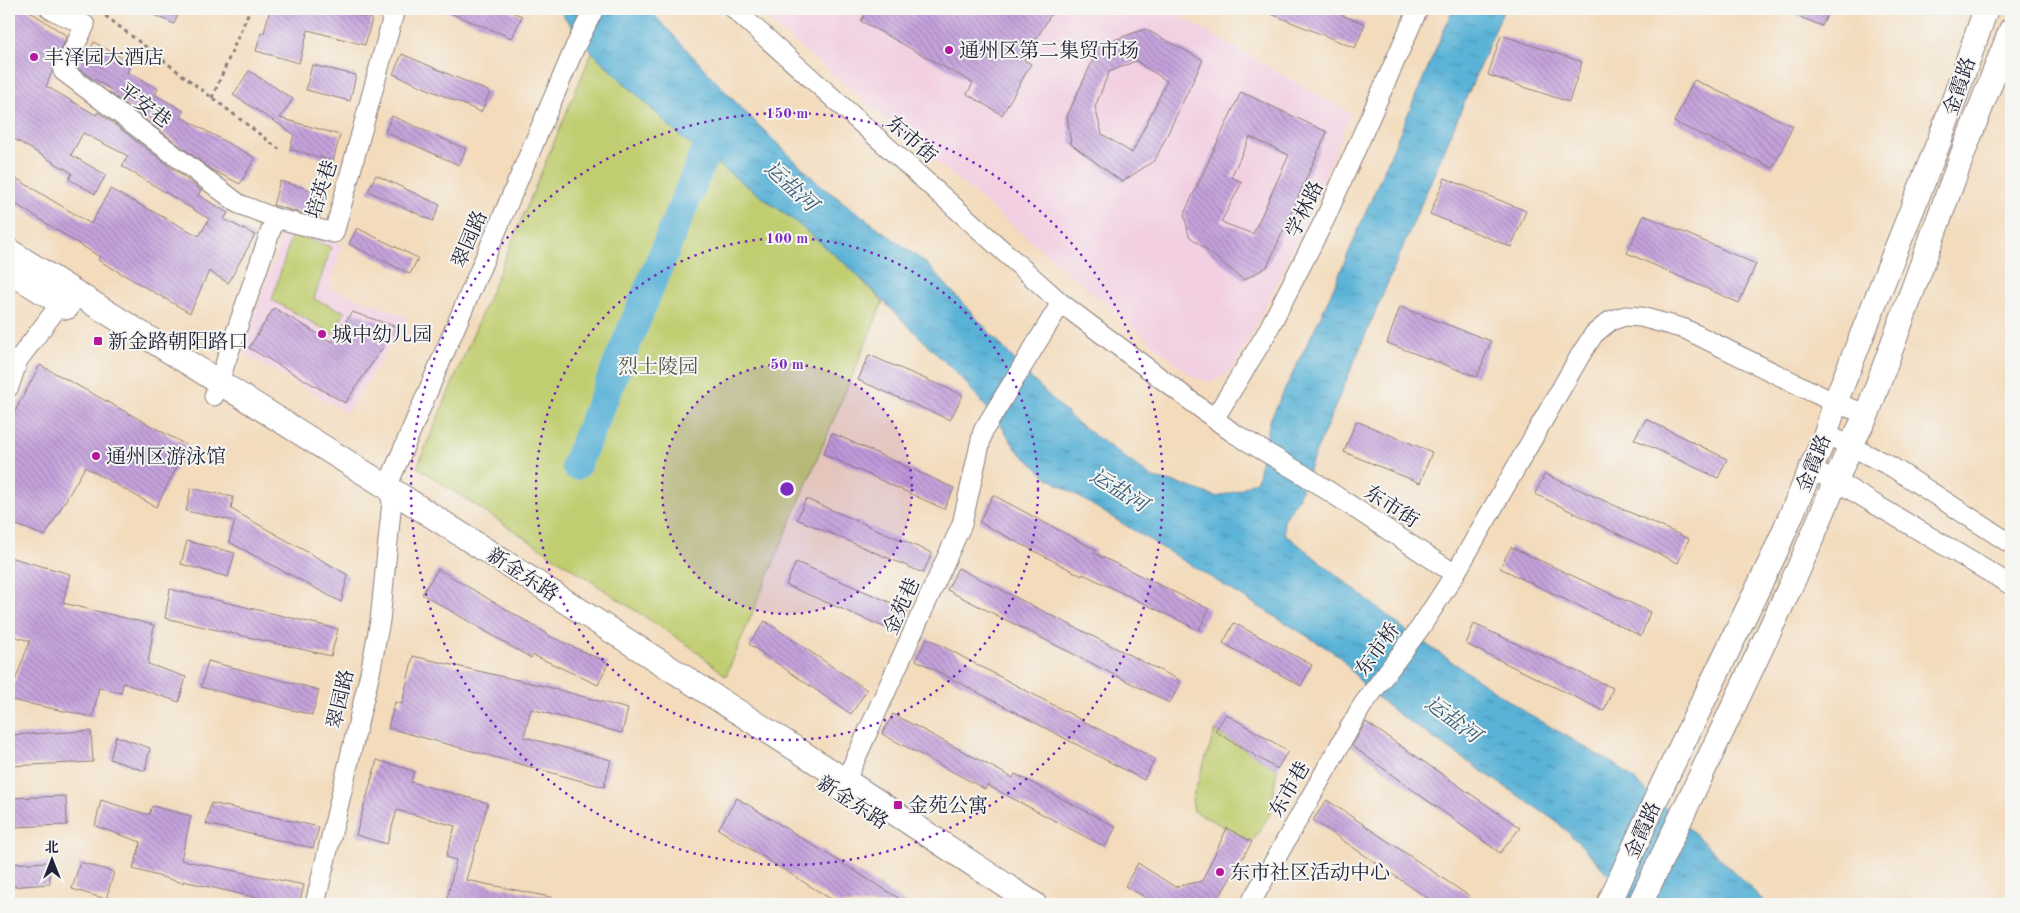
<svg xmlns="http://www.w3.org/2000/svg" width="2020" height="913" font-family="'Old Standard TT','Noto Serif SC',serif">
<style>
.built{fill:#f2cfe1}
.green{fill:#c0cd6f;stroke:#717855}
.water{fill:url(#water-ripples);stroke:#3e6a89}
.lines{fill:none;stroke-linecap:round;stroke-linejoin:round}
.river{stroke:#5ab2d7;stroke-width:30}
.building{fill:url(#building-back-hatch);fill-rule:evenodd}
.minor-casing{stroke:#8a7e7c;stroke-width:21}
.major-casing{stroke:#8a7e7c;stroke-width:26}
.path{stroke:#8a7e7c;stroke-width:3;stroke-dasharray:4 4;stroke-linecap:butt}
.minor{stroke:#fff;stroke-width:19}
.major{stroke:#fff;stroke-width:24}
.ring{fill:none;stroke:#7b2cbf;stroke-width:2.5;stroke-dasharray:2.5 5}
.poi-dot{fill:#b5179e;stroke:#f6f6f2;stroke-width:2}
.labels{text-anchor:middle;stroke-width:4;stroke-linejoin:round;paint-order:stroke}
.poi-label{font-size:20px;fill:#22223b;stroke:#f6f6f2;text-anchor:start}
.street-label{font-size:20px;fill:#22223b;stroke:#f6f6f2}
.park-label{font-size:20px;fill:#51554b;stroke:#f6f6f2}
.water-label{font-size:21px;font-style:italic;fill:#385c79;stroke:#f6f6f2}
.centre{fill:#7b2cbf;stroke:#f6f6f2;stroke-width:2.5}
.ring-label{font-size:15px;text-anchor:middle;font-weight:bold;fill:#7b2cbf;stroke:#f6f6f2;stroke-width:4;stroke-linejoin:round;paint-order:stroke}
</style>
<defs>
<pattern id="water-ripples" width="26" height="14" patternUnits="userSpaceOnUse" patternTransform="scale(1.25)"><rect width="26" height="14" fill="#5ab2d7"/><path d="M2 4q2-2 4 0t4 0M15 11q2-2 4 0t4 0" fill="none" stroke="#4a90b0"/></pattern>
<pattern id="building-back-hatch" width="6" height="6" patternUnits="userSpaceOnUse" patternTransform="scale(1.25)"><rect width="6" height="6" fill="#c5a3dc"/><path d="M-1 5l2 2M0 0l6 6M5-1l2 2" fill="none" stroke="#a084b4"/></pattern>
</defs>
<rect width="100%" height="100%" fill="#f6f6f2"/>
<filter id="ink" filterUnits="userSpaceOnUse"><feTurbulence type="fractalNoise" baseFrequency=".02" numOctaves="2"/><feDisplacementMap in="SourceGraphic" scale="10" xChannelSelector="R" yChannelSelector="G"/><feConvolveMatrix kernelMatrix="1 2 1 2 8 2 1 2 1" color-interpolation-filters="sRGB"/></filter>
<filter id="wash" filterUnits="userSpaceOnUse"><feTurbulence type="fractalNoise" baseFrequency=".0096" numOctaves="4" result="noise"/><feDisplacementMap in="SourceGraphic" scale="20" xChannelSelector="R" yChannelSelector="G"/><feGaussianBlur stdDeviation="1.12" result="paint"/><feColorMatrix in="noise" values="0 0 0 0 0 0 0 0 0 0 0 0 0 0 0 0 0 1.4 0 .05"/><feComposite in="paint" operator="in"/></filter>
<g filter="url(#wash)">
<rect width="100%" height="100%" fill="#f3dbbc"/>
<!-- built -->
<path class="built" d="M755,9h413l183,105 -52,122 -47,98 -23,39 -18,9 -20,-6z
M285,228l57,15 -12,45 78,29 -61,96 -106,-61z"/>
<!-- green -->
<path class="green" d="M592,52l90,86 110,81 56,47 35,36 -157,374 -35,-29 -274,-180z
M292,234l39,13 -17,52 31,13 -12,22 -61,-34z
M1215,731l62,38 -7,45 -18,28 -58,-31 -2,-12z"/>
<!-- water -->
<path class="water" d="M558,9h91l89,96 82,80 107,79 104,114 45,44 77,56 28,6 36,13 20,-6 20,-11 13,-60 56,-115 127,-296h51l-189,445 -17,44 -14,22v13l120,96 120,82 98,58 75,67 70,68h-132l-51,-56 -27,-26 -159,-108 -31,-25 -29,-34 -290,-177 -32,-29 -16,-25 -34,-41 -118,-117 -56,-47 -110,-81 -90,-86z"/>
<g class="lines">
<!-- river -->
<path class="river" d="M576,465l143,-346"/>
</g>
<g id="blocks">
<!-- building -->
<path class="building" d="M9,9h17l41,27 -21,50 50,29 2,-3 103,78 -3,5 30,18 -4,6 31,16 -27,48 -19,-12 -19,42 -92,-53 2,-3 -91,-57v-26l82,50 19,-35 89,47 10,-17 -87,-53 6,-10 -45,-23 -12,22 35,20 -11,19 -26,-15 3,-6 -63,-37z
M142,9h39l-7,15z
M270,9h48l13,3 1,-3h3l37,10 -7,26 -57,-15 -9,33 -43,-12 5,-18h3z
M440,9h65l17,7 -10,22z
M868,9h186l-30,51 7,4 -29,51 -35,-21 6,-11 -112,-62z
M1259,9h67l39,15 -10,24z
M1781,9h49l-8,17z
M1145,29l58,31 -48,100 -33,22 -51,-38 -4,-28 33,-71zM1136,61l31,20 -35,72 -30,-19 -7,-27 14,-35z
M1501,35l81,27 -13,40 -81,-27z
M94,42l37,21 -4,9 31,17 -3,6 29,16 -3,6 74,41 -15,26 -28,-14 -103,-78 2,-2 -34,-22 9,-20 4,2z
M402,54l88,38 -9,20 -88,-38z
M312,65l44,10 -6,26 -44,-11z
M249,71l44,28 -13,19 60,17 -7,26 -43,-12 4,-15 -61,-39z
M1694,80l99,46 -20,42 -99,-46z
M1241,92l86,40 -60,135 -23,13 -55,-44 -5,-22zM1250,137l39,18 -36,79 -32,-12 21,-40 -11,-5z
M392,116l74,33 -7,16 -74,-33z
M376,175l64,30 -7,16 -65,-30z
M1445,178l81,33 -15,36 -81,-33z
M280,181l45,13 -6,24 -46,-13z
M1644,215l112,49 -17,39 -112,-50z
M357,228l61,30 -8,16 -61,-30z
M1400,307l91,34 -14,36 -90,-34z
M274,308l58,34 20,-30 45,15 -52,76 -96,-55z
M869,355l94,40 -13,25 -92,-40z
M40,365l148,81 -32,61 -71,-40 -40,69 -36,-14v-100z
M1646,419l81,40 -9,19 -84,-39z
M1356,421l76,31 -12,31 -76,-31z
M832,433l122,55 -10,21 -121,-55z
M1545,474l144,65 -11,24 -143,-69z
M191,488l42,9 -2,12 117,66 -7,27 -112,-60 6,-21 -49,-10z
M993,495l103,55 -2,3 115,56 -10,21 -116,-56 -1,2 -103,-54z
M806,499l126,54 -9,20 -126,-54z
M187,541l48,12 -7,24 -47,-13z
M1511,547l139,65 -9,24 -141,-68z
M9,557l61,17 -7,29 91,22 -6,39 38,13 -7,25 -56,-19 -2,10 -22,-6 -6,30 -82,-17 5,-22 14,-37 -21,-6z
M796,562l112,48 -10,23 -112,-48z
M958,568l223,113 -11,22 -223,-113z
M438,569l108,64 -1,1 63,29 -10,22 -65,-30 -2,3 -109,-64z
M170,589l168,40 -7,27 -166,-38z
M765,621l102,69 -16,24 -102,-70z
M1234,623l78,42 -11,21 -78,-43z
M1474,624l139,64 -9,23 -138,-67z
M927,638l228,121 -11,21 -228,-120z
M413,656l139,32 76,21 -6,24 -91,-24 -7,28 87,23 -7,27 -216,-59 7,-26 7,2z
M208,661l111,29 -7,25 -111,-28z
M893,714l120,64 2,-4 101,53 -11,20 -118,-62 -2,4 -103,-55z
M1226,714l62,37 -11,18 -62,-38z
M1366,722l154,106 -20,25 -148,-107z
M91,731l2,31 -84,4v-31z
M116,736l34,12 -5,23 -35,-12z
M377,760l37,11 -3,11 77,21 -22,77 89,18v6h-109l10,-44 -10,-3 9,-31 -58,-16 -10,34 -31,-9z
M66,796l1,29 -58,2v-29z
M737,798l100,62 71,44h-69l-121,-75z
M101,800l48,15 3,-9 39,10 -10,44 123,25 -5,19h-14l-102,-23v2l-50,-14 8,-27 -46,-16z
M1327,800l142,96 -5,8h-28l-123,-84z
M211,803l108,24 -6,21 -107,-24z
M1227,828l25,14 -37,62h-57l-33,-18 13,-23 37,24 27,-6z
M49,862l1,22 -41,3v-23z
M80,862l34,10 -8,27 -34,-10z"/>
</g>
</g>
<g filter="url(#ink)">
<use href="#blocks" fill-opacity="0" stroke="#8a7e7c" stroke-width="1"/>
<g class="lines">
<!-- minor casing -->
<g class="minor-casing">
<path id="minor" d="M50,9l35,16 -22,46 176,133 36,14
M734,9l327,294 171,129 72,43 151,99
M9,387l9,-27 43,-57
M214,396l61,-178 59,15 61,-224
M1214,419l51,-83 60,-117 93,-210
M1826,434l66,33 119,77
M1810,470l26,11 175,104
M840,793l122,-269 21,-93 78,-128
M315,904l55,-231 10,-52 12,-120 -5,-14 188,-440 19,-38
M1250,904l112,-198 58,-78 35,-54 126,-220 13,-20 16,-13 15,-5 16,1 44,12 150,74 32,11"/>
</g>
<!-- major casing -->
<g class="major-casing">
<path id="major" d="M9,251l378,236 459,294 188,123
M9,271l58,36
M1609,904l51,-114 114,-235 52,-121 9,-31 105,-264 46,-130
M1640,904l159,-336 52,-123 16,-31 99,-269 45,-115"/>
</g>
<!-- path -->
<path class="path" d="M99,11l180,138
M212,98l38,-89"/>
<!-- minor -->
<use href="#minor" class="minor"/>
<!-- major -->
<use href="#major" class="major"/>
</g>
</g>
<!-- distance rings -->
<circle cx="787" cy="489" r="125" fill="#7b2cbf" fill-opacity=".12"/>
<g class="ring">
<circle cx="787" cy="489" r="125"/>
<circle cx="787" cy="489" r="251"/>
<circle cx="787" cy="489" r="376"/>
</g>
<!-- markers -->
<g class="poi-dot">
<circle cx="949" cy="50" r="5"/>
<circle cx="34" cy="57" r="5"/>
<circle cx="322" cy="334" r="5"/>
<rect x="93" y="336" width="10" height="10" rx="2.5"/>
<circle cx="96" cy="456" r="5"/>
<rect x="893" y="800" width="10" height="10" rx="2.5"/>
<circle cx="1220" cy="872" r="5"/>
</g>
<g class="labels">
<!-- poi labels -->
<g class="poi-label">
<text x="959" y="57">通州区第二集贸市场</text>
<text x="44" y="64">丰泽园大酒店</text>
<text x="332" y="341">城中幼儿园</text>
<text x="108" y="348">新金路朝阳路口</text>
<text x="106" y="463">通州区游泳馆</text>
<text x="908" y="812">金苑公寓</text>
<text x="1230" y="879">东市社区活动中心</text>
</g>
<!-- street labels -->
<g class="street-label">
<text transform="translate(1959 86) rotate(-71)" y="7">金霞路</text>
<text transform="translate(145 105) rotate(37)" y="7">平安巷</text>
<text transform="translate(912 139) rotate(42)" y="7">东市街</text>
<text transform="translate(321 189) rotate(-72)" y="7">培英巷</text>
<text transform="translate(1304 209) rotate(-64)" y="7">学林路</text>
<text transform="translate(469 239) rotate(-67)" y="7">翠园路</text>
<text transform="translate(1813 463) rotate(-68)" y="7">金霞路</text>
<text transform="translate(1392 506) rotate(33)" y="7">东市街</text>
<text transform="translate(523 574) rotate(33)" y="7">新金东路</text>
<text transform="translate(901 606) rotate(-66)" y="7">金苑巷</text>
<text transform="translate(1377 649) rotate(-54)" y="7">东市桥</text>
<text transform="translate(340 699) rotate(-77)" y="7">翠园路</text>
<text transform="translate(1289 789) rotate(-60)" y="7">东市巷</text>
<text transform="translate(853 802) rotate(33)" y="7">新金东路</text>
<text transform="translate(1642 830) rotate(-66)" y="7">金霞路</text>
</g>
<!-- park labels -->
<g class="park-label">
<text x="658" y="373">烈士陵园</text>
</g>
<!-- water labels -->
<g class="water-label">
<text transform="translate(791 186) rotate(43)" y="7">运盐河</text>
<text transform="translate(1119 490) rotate(32)" y="7">运盐河</text>
<text transform="translate(1453 719) rotate(37)" y="7">运盐河</text>
</g>
</g>
<circle cx="787" cy="489" r="8" class="centre"/>
<g class="ring-label">
<text x="787" y="118">150 m</text>
<text x="787" y="243">100 m</text>
<text x="787" y="369">50 m</text>
</g>
<!-- margin -->
<rect width="2020" height="913" fill="none" stroke="#f6f6f2" stroke-width="30"/>
<!-- north arrow -->
<g transform="translate(52 860)" stroke="#f6f6f2" stroke-width="4" paint-order="stroke">
<path d="M0-4L9 19L0 12L-9 19Z" fill="#22223b"/>
<text y="-8" font-size="14" font-weight="bold" text-anchor="middle" fill="#22223b">北</text>
</g>
</svg>
